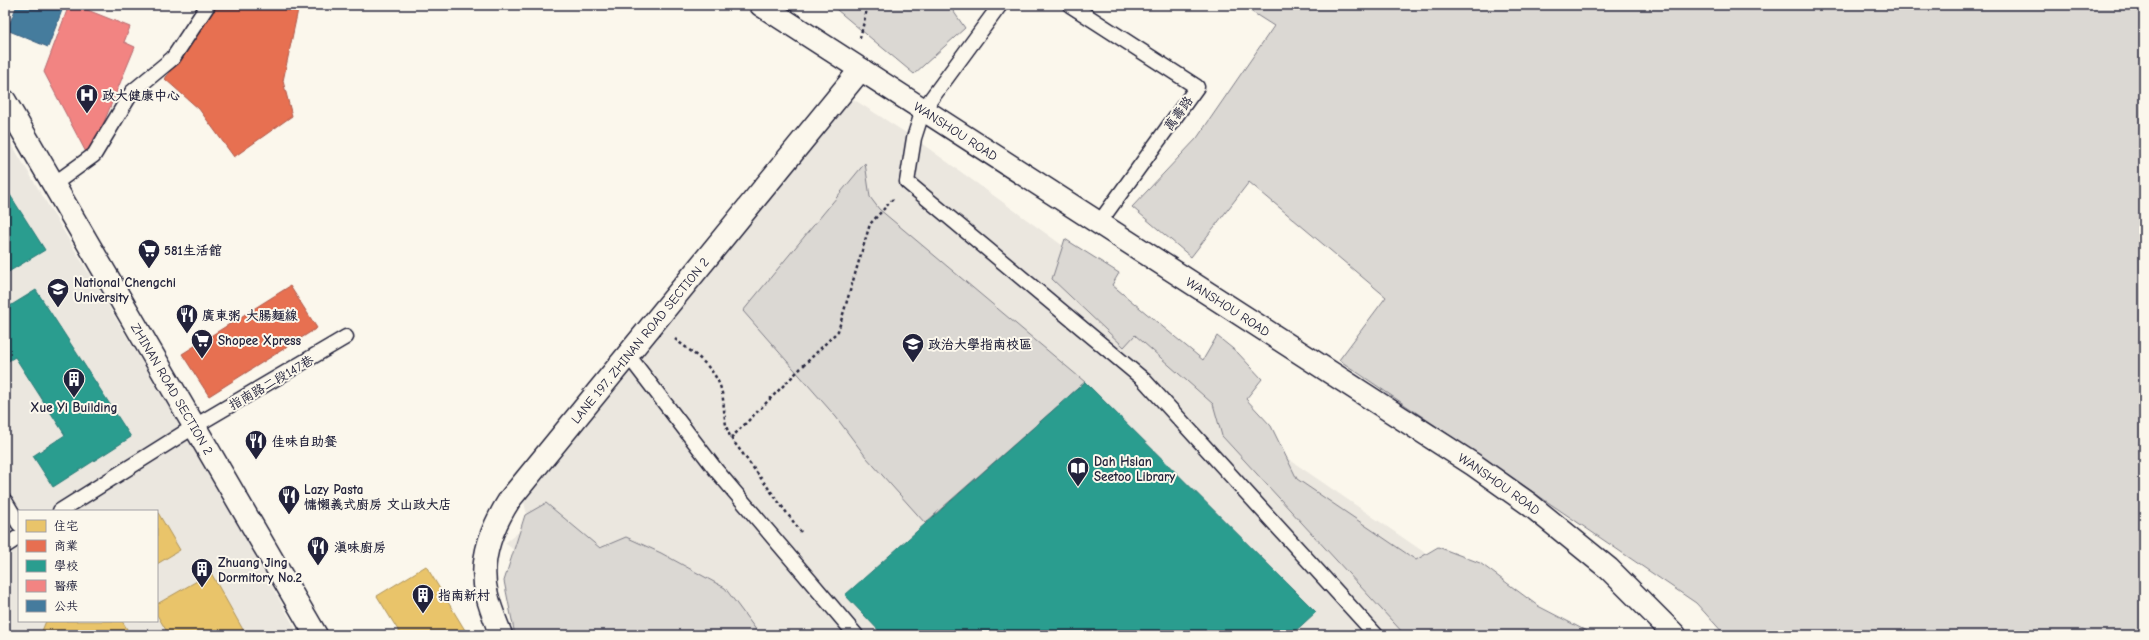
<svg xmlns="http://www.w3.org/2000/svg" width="2149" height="640" font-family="'Comic Neue','LXGW WenKai TC',sans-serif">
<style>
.built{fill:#ebe7df;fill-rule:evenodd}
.green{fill:#dbd8d3;stroke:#7e7d87}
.homes{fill:#e9c46a;stroke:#ad935c}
.shops{fill:#e76f51;stroke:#ac584a}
.schools{fill:#2a9d8f;stroke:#287876}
.health{fill:#f28482;stroke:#b4676d}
.public{fill:#457b9d;stroke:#3a6080}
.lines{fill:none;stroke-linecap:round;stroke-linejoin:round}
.lane-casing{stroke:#22223b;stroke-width:17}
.street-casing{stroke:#22223b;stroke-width:25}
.secondary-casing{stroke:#22223b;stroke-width:25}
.path{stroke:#22223b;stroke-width:2.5;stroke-dasharray:3 3;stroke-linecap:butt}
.lane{stroke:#fbf7ec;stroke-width:14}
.street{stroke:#fbf7ec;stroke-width:22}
.secondary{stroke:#fbf7ec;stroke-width:22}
.labels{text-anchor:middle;stroke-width:4;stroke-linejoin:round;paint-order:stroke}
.poi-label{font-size:13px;font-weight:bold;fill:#22223b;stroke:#fbf7ec;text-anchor:start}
.street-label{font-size:13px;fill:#22223b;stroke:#fbf7ec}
</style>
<rect width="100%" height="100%" fill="#fbf7ec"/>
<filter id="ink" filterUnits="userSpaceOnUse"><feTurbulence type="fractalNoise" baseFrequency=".025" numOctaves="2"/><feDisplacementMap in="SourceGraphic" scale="8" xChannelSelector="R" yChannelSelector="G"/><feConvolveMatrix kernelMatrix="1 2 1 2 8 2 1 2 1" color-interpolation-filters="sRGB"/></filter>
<g filter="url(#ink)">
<!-- built -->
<path class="built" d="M853,99l61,39 195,141 165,170 224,154 58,32h-995l-35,-75 -21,-17 24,-19 -5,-22 16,-23z
M5,133l211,353 83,149h-294zM19,511h138v110h-138z"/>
<!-- green -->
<path class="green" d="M831,5h118l16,23 -51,46z
M1241,5h201l9,4 8,-4h685v630h-419l-29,-32 -357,-243 47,-63 -137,-115 -58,75 -59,-50 65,-69 77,-112z
M865,163l5,34 9,12 206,173 -160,141 -59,-66 -30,-40 -93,-106z
M1065,239l54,34 -7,12 91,75 14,-24 21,17 24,26 -16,20 25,27 26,53 119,81 22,-13 42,16 58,43 56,29h-189l-183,-199 -9,-32 -78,-69 -11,12 -72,-68z
M546,503l54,45 26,-11 35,16 64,35 35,47h-245l-11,-54 21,-66z"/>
<!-- homes -->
<path class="homes" d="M157,511l23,39 -23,14z
M426,566l42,69h-67l-24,-39z
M211,573l35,62h-77l-12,-20v-11z
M46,621h76l5,8 -2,6h-89l6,-4z"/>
<!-- shops -->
<path class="shops" d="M212,5h87l-16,76 9,35 -58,41 -35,-48 -34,-30z
M290,286l27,42 -108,68 -27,-42z"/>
<!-- schools -->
<path class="schools" d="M5,187l40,63 -40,24z
M36,290l95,147 -78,50 -20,-31 32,-21 -50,-78 -10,6v-54z
M1085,382l231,230 -25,23h-408l-38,-40z"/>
<!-- health -->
<path class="health" d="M69,5h6l55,22 -6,15 11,5 -46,111 -45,-86z"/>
<!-- public -->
<path class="public" d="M17,5h47l-16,42 -41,-17z"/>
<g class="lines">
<!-- lane casing -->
<g class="lane-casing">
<path id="lane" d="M1000,5l-77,105 -9,28 -7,44 237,198 232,255
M1070,5l127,82 -98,136
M54,184l40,-29 38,-63 41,-34 35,-53
M628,355l88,115 140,165
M5,501l14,23
M60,511l135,-85 151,-89
M5,546l14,-9"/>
</g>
<!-- street casing -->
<g class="street-casing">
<g id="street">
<path id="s1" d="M501,635c-5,-13 -11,-27 -14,-40 -9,-35 5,-68 23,-96l351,-430"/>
</g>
</g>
<!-- secondary casing -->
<g class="secondary-casing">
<g id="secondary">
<path id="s2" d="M761,5l713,460 55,39 80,65 66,66"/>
<path id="s3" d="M5,101l311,534"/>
</g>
</g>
<!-- path -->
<path class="path" d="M860,38l7,-29 -2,-4
M675,339c19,15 42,29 47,54 3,15 1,31 9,45l70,94
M731,438l107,-107 32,-107 23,-25"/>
<!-- lane -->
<use href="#lane" class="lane"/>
<!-- street -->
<use href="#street" class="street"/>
<!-- secondary -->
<use href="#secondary" class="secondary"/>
</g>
</g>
<!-- icons -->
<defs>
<g id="hospital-pin" transform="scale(1.15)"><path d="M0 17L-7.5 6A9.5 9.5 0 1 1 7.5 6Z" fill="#22223b" stroke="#fbf7ec"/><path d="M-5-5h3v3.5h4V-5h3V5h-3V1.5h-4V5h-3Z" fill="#fff"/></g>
<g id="supermarket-pin" transform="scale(1.15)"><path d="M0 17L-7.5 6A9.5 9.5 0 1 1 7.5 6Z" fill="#22223b" stroke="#fbf7ec"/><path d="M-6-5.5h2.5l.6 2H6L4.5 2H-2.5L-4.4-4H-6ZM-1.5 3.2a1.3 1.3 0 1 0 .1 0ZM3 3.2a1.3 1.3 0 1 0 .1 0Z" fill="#fff"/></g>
<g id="university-pin" transform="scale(1.15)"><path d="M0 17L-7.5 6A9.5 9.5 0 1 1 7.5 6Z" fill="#22223b" stroke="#fbf7ec"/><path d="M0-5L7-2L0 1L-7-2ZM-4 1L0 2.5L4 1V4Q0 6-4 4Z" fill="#fff"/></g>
<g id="restaurant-pin" transform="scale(1.15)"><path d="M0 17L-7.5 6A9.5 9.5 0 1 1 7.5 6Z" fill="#22223b" stroke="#fbf7ec"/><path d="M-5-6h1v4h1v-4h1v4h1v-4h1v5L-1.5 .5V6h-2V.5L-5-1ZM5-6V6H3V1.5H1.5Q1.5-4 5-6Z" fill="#fff"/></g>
<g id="building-pin" transform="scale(1.15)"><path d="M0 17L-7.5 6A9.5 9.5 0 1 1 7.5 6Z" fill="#22223b" stroke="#fbf7ec"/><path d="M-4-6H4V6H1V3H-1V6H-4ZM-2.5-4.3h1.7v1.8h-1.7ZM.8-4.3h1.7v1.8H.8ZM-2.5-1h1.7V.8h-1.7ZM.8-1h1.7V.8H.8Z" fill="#fff"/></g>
<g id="library-pin" transform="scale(1.15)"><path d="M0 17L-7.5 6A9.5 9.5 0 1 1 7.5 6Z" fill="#22223b" stroke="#fbf7ec"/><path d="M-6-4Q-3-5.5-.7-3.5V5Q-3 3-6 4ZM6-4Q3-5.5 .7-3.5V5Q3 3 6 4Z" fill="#fff"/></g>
</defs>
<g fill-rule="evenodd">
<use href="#hospital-pin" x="87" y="95"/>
<use href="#supermarket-pin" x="149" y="250"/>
<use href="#university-pin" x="58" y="289"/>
<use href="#restaurant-pin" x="187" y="315"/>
<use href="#supermarket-pin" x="202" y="340"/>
<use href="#university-pin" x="913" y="344"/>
<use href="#building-pin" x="74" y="379"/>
<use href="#restaurant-pin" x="256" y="441"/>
<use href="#library-pin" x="1078" y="468"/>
<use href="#restaurant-pin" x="289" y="496"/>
<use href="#restaurant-pin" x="318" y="547"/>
<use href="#building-pin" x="202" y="569"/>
<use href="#building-pin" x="423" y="595"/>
</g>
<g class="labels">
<!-- poi labels -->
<g class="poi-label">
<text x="102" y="100">政大健康中心</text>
<text x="164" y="255">581生活館</text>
<text x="74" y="287">National Chengchi<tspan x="74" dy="15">University</tspan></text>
<text x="202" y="320">廣東粥 大腸麵線</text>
<text x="218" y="345">Shopee Xpress</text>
<text x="928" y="349">政治大學指南校區</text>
<text x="74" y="412" text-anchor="middle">Xue Yi Building</text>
<text x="272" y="446">佳味自助餐</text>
<text x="1094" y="466">Dah Hsian<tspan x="1094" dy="15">Seetoo Library</tspan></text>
<text x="304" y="494">Lazy Pasta<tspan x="304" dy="15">慵懶義式廚房 文山政大店</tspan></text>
<text x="334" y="552">滇味廚房</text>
<text x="218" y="567">Zhuang Jing<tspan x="218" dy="15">Dormitory No.2</tspan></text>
<text x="438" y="600">指南新村</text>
</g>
<!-- street labels -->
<g class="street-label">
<text transform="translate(1178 113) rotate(-54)" y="5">萬壽路</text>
<text dy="5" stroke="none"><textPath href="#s2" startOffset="232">WANSHOU ROAD</textPath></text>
<text dy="5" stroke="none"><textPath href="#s2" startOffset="556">WANSHOU ROAD</textPath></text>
<text dy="5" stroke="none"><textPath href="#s1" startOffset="349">LANE 197, ZHINAN ROAD SECTION 2</textPath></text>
<text transform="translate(271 382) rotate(-30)" y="5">指南路二段147巷</text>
<text dy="5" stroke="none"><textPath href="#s3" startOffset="333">ZHINAN ROAD SECTION 2</textPath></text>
<text dy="5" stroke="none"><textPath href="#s2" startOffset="880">WANSHOU ROAD</textPath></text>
</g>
</g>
<!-- margin -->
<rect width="2149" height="640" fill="none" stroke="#fbf7ec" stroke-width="20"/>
<rect x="10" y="10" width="2129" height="620" fill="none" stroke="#22223b" stroke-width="1.5" filter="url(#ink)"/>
<!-- legend -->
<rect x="18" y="510" width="140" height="112" fill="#fbf7ec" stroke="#a4a2a5"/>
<rect x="26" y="520" width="20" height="12" fill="#e9c46a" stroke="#a4a2a5"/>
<text x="54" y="530" font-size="12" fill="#22223b">住宅</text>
<rect x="26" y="540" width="20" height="12" fill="#e76f51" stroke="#a4a2a5"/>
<text x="54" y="550" font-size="12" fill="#22223b">商業</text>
<rect x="26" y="560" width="20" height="12" fill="#2a9d8f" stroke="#a4a2a5"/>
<text x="54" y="570" font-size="12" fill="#22223b">學校</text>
<rect x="26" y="580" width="20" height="12" fill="#f28482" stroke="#a4a2a5"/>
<text x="54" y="590" font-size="12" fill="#22223b">醫療</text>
<rect x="26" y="600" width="20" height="12" fill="#457b9d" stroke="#a4a2a5"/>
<text x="54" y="610" font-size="12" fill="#22223b">公共</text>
</svg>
